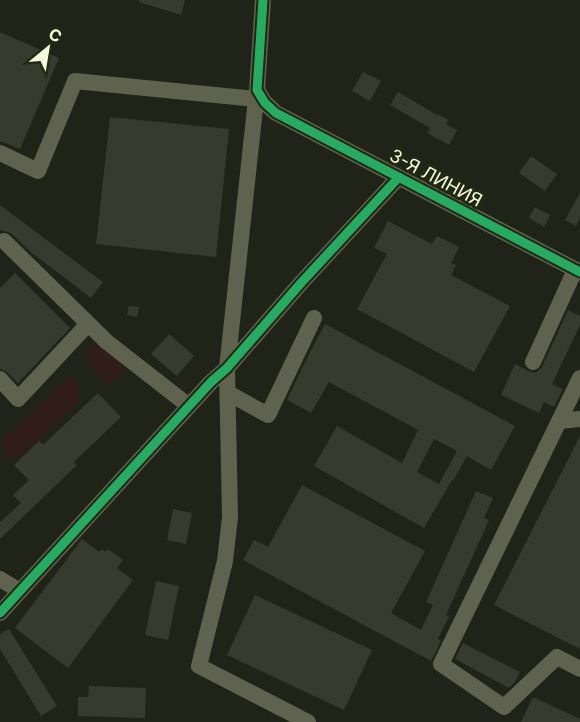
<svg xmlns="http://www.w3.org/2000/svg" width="580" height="722" font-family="Inter,sans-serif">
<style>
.green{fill:#301c18}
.building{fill:#363b2d;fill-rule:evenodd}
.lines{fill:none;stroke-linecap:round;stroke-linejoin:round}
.minor{stroke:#5e624e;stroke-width:16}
.cycleway-casing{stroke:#212814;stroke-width:13}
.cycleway{stroke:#26ab63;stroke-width:9}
.labels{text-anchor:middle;stroke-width:6;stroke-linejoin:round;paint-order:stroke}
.street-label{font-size:18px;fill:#f3fbdf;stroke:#212814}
</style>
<rect width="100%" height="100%" fill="#202418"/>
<!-- green -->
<path class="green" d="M97,342l18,9 8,19 -14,16 -20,-21 -4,-13z
M69,377l9,6 2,17 -64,59 -12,-2 -4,-14z"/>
<!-- building -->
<path class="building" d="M139,0h46l-4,15 -42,-13z
M0,32l59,26 -39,91 -20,-8z
M363,72l18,9 -11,20 -18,-10z
M398,92l39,23 1,-1 10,6 -2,4 11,6 -8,15 -22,-12 3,-5 -40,-23z
M110,117l119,12 -13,128 -120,-13z
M531,156l26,18 -12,17 -26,-18z
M580,193v25l-4,8 -11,-6z
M0,205l103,77 -12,16 -59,-45 -21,-20 -11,-3z
M535,207l15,8 -6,12 -15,-9z
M388,221l44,23 5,-8 22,11 -8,16 5,2 -5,10 59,31 -36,66 -117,-63 30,-55 -13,-6z
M15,273l55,55 -52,55 -11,-11 -7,-3v-81z
M129,306l10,1 -2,10 -10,-2z
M568,310l12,6v9l-28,59 11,5 -9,18 -10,-5 -5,11 -38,-18 14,-31 13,7 7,2 7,-6z
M325,324l190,102 -24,44 -24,-14 -14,25 -1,-1 -28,48 -110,-62 23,-40 65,37 16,-33 -89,-48 -18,31 -24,-13 18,-38zM434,439l23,12 -18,33 -22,-12z
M169,334l25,22 -17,20 -26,-22z
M98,393l23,24 -47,45 3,3 -77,74v-17l21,-19 -8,-8 16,-15 -15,-15 25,-24 4,4z
M580,436v213l-86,-44z
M302,485l123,66 -34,62 30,17 12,-25 -7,-3 50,-111 17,7 -9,20 5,2 -43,95 3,1 -11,23 3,2 -10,20 -188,-101 11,-20 14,7z
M173,509l19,4 -6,31 -19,-4z
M82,539l17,13 3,-3 4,3 2,-3 15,11 -6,8 16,12 -65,88 -53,-40z
M156,581l23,5 -11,54 -23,-5z
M255,595l117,55 -28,60 -117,-55z
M9,629l48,77 -16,10 -41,-67v-15z
M463,643l57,29 -5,10 -6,6 -54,-29z
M89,686l57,2 -1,30 -67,-2v-19h10z
M533,697l47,22v3h-59z"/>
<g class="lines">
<!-- minor -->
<path class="minor" d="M263,0l-6,90 8,13 11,10 304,159
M257,90l-30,278 3,149 -5,44 -26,105 109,56
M0,153l38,18 37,-90 181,18
M4,241l103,101 82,64
M533,362l42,-92
M580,378l-139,286 63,43 53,-50 23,12
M0,379l18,20 70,-75
M228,393l40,22 46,-97
M560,421l20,-2
M0,579l20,12
M0,613l211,-231 16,-14 74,-85 98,-106"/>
<!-- cycleway casing -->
<g class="cycleway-casing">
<path id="cycleway" d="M263,0l-6,90 8,13 11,10 304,159
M0,613l211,-231 16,-14 74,-85 98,-106"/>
</g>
<!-- cycleway -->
<use href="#cycleway" class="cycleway"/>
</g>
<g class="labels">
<!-- street labels -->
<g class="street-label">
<text transform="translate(436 178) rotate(28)" y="6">3-Я ЛИНИЯ</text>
</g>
</g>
<!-- north arrow -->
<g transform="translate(48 48) rotate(30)" stroke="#212814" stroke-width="4.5" paint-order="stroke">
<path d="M0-4.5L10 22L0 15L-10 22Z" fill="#f3fbdf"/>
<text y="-9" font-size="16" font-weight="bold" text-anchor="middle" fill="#f3fbdf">С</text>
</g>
</svg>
